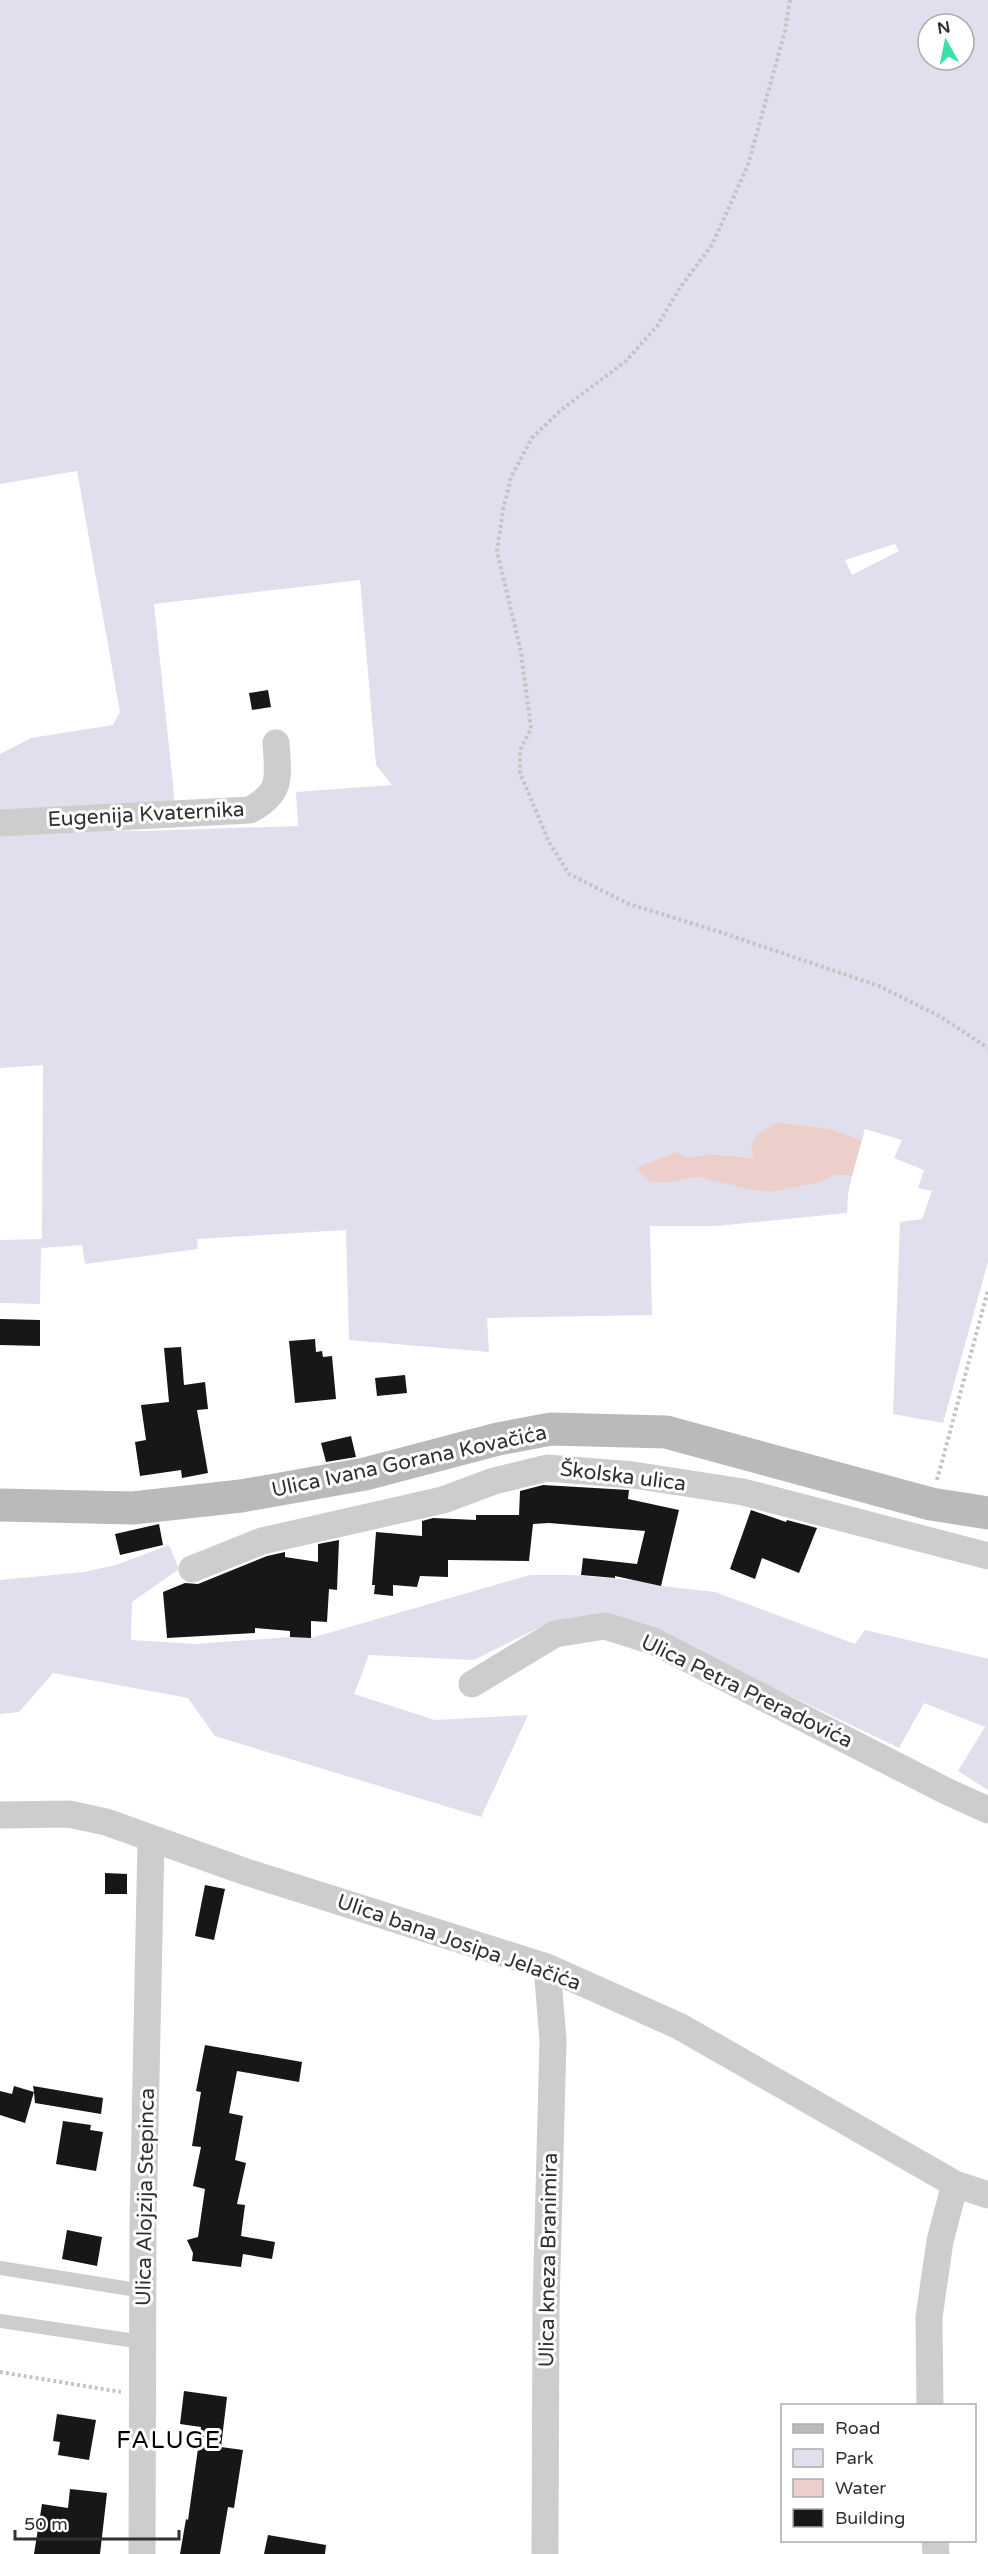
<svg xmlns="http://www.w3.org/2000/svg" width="988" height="2554" font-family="'Varela Round',sans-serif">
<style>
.green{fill:#e1deed;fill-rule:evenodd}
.water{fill:#eccfcb}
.building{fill:#171717}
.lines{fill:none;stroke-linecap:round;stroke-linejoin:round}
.path{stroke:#c4c4c4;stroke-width:4;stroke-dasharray:3 3;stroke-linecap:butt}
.lane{stroke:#cdcdcd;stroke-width:14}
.street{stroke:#cdcdcd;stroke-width:27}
.secondary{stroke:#bababa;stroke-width:33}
.labels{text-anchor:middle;stroke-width:6;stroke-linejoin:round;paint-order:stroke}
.street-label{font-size:21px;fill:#303030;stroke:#fff}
.quarter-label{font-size:24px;letter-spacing:1.5px;fill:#000;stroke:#fff}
</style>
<rect width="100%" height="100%" fill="#fff"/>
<!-- green -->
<path class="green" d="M0,0h988v1262l-45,161 -50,-9 7,-192 22,-3 10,-28 -14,-3 6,-18 -30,-12 8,-18 -37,-11 -3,11 -31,-11 -54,-7 -23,36 -45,-4 -74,14 15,14h23l25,-5 75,15 48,-10 13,-7 18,1 -4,18 -1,19 -131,13h-66l2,89 -165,3 2,34 -140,-12 -3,-110 -149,9 1,10 -113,15 -3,-19 -41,3 -1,56 -40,-1v-63l42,-1 1,-174 -43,3v-235l33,-4 109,2 156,-5 -2,-34 96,-7 -16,-20 -16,-185 -206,24 20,190 -1,16 -173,7v-63l31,-16 82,-13 7,-13 -43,-241 -77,13zM928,24h36v36h-36zM895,544l4,7 -47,24 -7,-15z
M169,1545l10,24 -47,33 -1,38 65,4 93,-7 22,1 219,-63h41l62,5 28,6 54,6 140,52 10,-14 120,28 3,1v131l-30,-19 27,-44 -61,-24 -25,45 -248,-119 -63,-13 -50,12 -64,32 -105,-5 -15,39 81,26 93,-5 -47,102 -266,-81 -27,-38 -135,-25 -34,39 -19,2v-134l84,-8 32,-7z"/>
<!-- water -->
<path class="water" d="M777,1122l54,7 31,11 -10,36 -17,-1 -14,7 -47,10 -21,-2 -55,-13 -25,5h-23l-15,-14 42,-16 11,6 21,-4 45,4 -3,-12 5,-10z"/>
<!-- building -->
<path class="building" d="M268,690l3,17 -19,3 -3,-17z
M0,1319l40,1v26l-40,-1z
M315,1339l1,13 6,-1 1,6 9,-1 4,43 -41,4 -6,-62z
M181,1347l3,38 21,-3 3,27 -11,1 11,63 -26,5 -1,-8 -41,6 -5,-34 11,-2 -5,-35 28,-3 -5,-54z
M405,1375l2,18 -30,3 -2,-18z
M351,1436l5,21 -30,5 -5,-19z
M543,1485l86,5 -1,9 51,11 -18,76 -46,-10v2l-34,-3 2,-17 54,6 8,-33 -96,-8 -16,1 -4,37 -81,-1v17l-28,-1 -3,11 -24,-2v11l-19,-2 1,-9h-3l4,-53 46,4v-15l11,-3 43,2v-5h43l1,-24z
M751,1510l35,12 1,-2 30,8 -18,45 -37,-15 -7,21 -25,-10z
M159,1524l4,21 -43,10 -5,-21z
M339,1540l-2,50 -8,-1 -2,33 -16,-1v17l-21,-1v-6l-35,-3v5l-88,5 -4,-46 22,-9 13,1 69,-28 18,-4v5l33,5v-18z
M105,1873l22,1v20h-22z
M205,1885l20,4 -11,51 -19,-4z
M205,2045l97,17 -3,20 -62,-11 -8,42 14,3 -8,44 11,3 -9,41 8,1 -4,31 34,6 -3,17 -29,-5 -2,13 -49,-6 1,-8 -6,-13 11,-3 7,-48 -12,-3 8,-39 -9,-1 9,-54 -5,-1z
M14,2086l20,6 -1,-6 70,12 -2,16 -66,-11 -1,-11 -9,31 -25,-8v-24l12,3z
M63,2121l28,4 -1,5 13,2 -7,39 -40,-7z
M67,2230l35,7 -5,29 -35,-7z
M184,2391l43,6 -6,50 22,3 -9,58 -6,-1 -8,47h-40l6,-35 2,1 13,-93 -21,-3z
M57,2414l39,6 -7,40 -31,-5 2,-13 -7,-1z
M70,2489l37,4 -7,61h-66l8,-50 26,4z
M268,2535l58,10 -1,9h-61z"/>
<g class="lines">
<!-- path -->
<path class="path" d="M790,0l-5,31 -37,134 -36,80 -33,44 -21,36 -32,36 -65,49 -29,28 -21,39 -8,33 -6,41 24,101 10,77 -11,21v23l29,69 20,32 60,30 91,28 159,54 62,31 47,31
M937,1480l51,-190
M0,2372l121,20"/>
<!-- lane -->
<path class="lane" d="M0,2268l143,23
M0,2321l142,21"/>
<!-- street -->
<path class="street" d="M0,823l250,-13c33,-18 28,-33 26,-67
M192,1569l70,-28 181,-41 51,-19 53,-13 86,7 110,17 245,64
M472,1684l83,-50 50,-8 48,15 293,150 42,19
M0,1815l69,-1 37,8 140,50 301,95 132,59 276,158 33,11
M930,2406l-1,-89 11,-76 15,-57
M935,2540l1,14
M142,2554l1,-333 8,-381
M545,2554l1,-248 7,-266 -6,-73"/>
<!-- secondary -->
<path class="secondary" d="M0,1505l133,3 108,-12 124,-22 133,-35 53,-10 115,3 265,72 57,9"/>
</g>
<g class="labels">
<!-- street labels -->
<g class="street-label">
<text transform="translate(146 814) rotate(-3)" y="7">Eugenija Kvaternika</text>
<text transform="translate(409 1461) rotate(-12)" y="7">Ulica Ivana Gorana Kovačića</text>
<text transform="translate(623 1476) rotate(7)" y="7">Školska ulica</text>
<text transform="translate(747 1691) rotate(26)" y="7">Ulica Petra Preradovića</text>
<text transform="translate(459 1942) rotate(19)" y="7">Ulica bana Josipa Jelačića</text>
<text transform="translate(145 2197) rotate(-89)" y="7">Ulica Alojzija Stepinca</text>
<text transform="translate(548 2260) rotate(-89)" y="7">Ulica kneza Branimira</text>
</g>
<!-- quarter labels -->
<g class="quarter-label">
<text x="169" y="2448">FALUGE</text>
</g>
</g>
<!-- legend -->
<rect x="781" y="2404" width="195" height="138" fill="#ffffff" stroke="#acacac" stroke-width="1.5"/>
<rect x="793" y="2424" width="30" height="9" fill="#bababa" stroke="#acacac" stroke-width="1.5"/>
<text x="835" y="2434" font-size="18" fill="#303030">Road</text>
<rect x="793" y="2449" width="30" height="18" fill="#e1deed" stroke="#acacac" stroke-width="1.5"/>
<text x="835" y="2464" font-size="18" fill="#303030">Park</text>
<rect x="793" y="2479" width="30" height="18" fill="#eccfcb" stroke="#acacac" stroke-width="1.5"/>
<text x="835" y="2494" font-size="18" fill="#303030">Water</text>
<rect x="793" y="2509" width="30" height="18" fill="#171717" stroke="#acacac" stroke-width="1.5"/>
<text x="835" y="2524" font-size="18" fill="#303030">Building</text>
<!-- north arrow -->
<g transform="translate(946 42) rotate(351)"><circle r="28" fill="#ffffff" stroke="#acacac" stroke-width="1.5"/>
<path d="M0-4.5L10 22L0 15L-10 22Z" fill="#37e2a5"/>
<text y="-9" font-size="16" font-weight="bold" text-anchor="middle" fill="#303030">N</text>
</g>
<!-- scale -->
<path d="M15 2530v9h164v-9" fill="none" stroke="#303030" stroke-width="3"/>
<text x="24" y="2530" font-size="18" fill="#303030" stroke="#ffffff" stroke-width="4.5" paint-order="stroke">50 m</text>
</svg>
